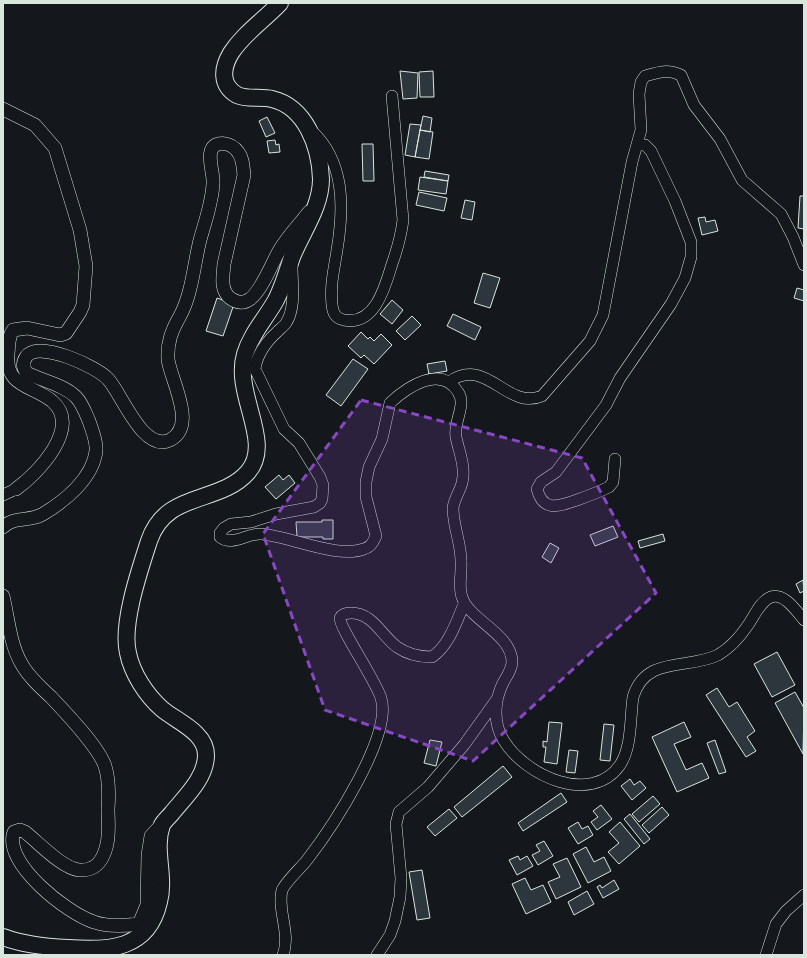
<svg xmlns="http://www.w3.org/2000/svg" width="807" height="958" font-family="'Fira Sans Condensed',sans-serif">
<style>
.building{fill:#2c363c;stroke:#d8e6dc}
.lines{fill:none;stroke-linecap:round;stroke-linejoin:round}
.minor-casing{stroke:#d8e6dc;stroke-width:12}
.major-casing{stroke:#d8e6dc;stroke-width:14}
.highway-casing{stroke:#d8e6dc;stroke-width:18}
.minor{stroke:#14181c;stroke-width:11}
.major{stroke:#14181c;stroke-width:13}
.highway{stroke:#14181c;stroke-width:16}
.marked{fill:#8948c3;fill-opacity:0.2;stroke:#8948c3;stroke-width:3;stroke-dasharray:8 5;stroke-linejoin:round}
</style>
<rect width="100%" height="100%" fill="#14181c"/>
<!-- building -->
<path class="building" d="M400,71l18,2 -1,25 -14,1z
M433,71l1,26h-14l-1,-25z
M423,116l9,2 -2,14 -10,-2z
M267,117l8,16 -9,4 -7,-16z
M410,124l11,1 -6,32 -10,-2z
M420,130l13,2 -4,27 -14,-2z
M275,140l1,5 3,-1 1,8 -11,1 -2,-12z
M362,144h11l1,37h-11z
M425,171l24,4 -1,6 -24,-4z
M420,177l28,4 -2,13 -28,-4z
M419,192l28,6 -3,13 -28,-6z
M800,196h4v33l-6,-1z
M465,200l10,2 -3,18 -11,-2z
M705,217l1,5 9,-2 3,11 -16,4 -4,-17z
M483,273l17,5 -10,30 -16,-5z
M797,288l7,2v11l-10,-3z
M217,298l17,6 -11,32 -17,-5z
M392,300l11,10 -11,14 -12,-10z
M453,314l28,13 -6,13 -28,-14z
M412,316l9,9 -16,15 -9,-9z
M361,332l7,7 2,-2 4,4 7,-7 11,11 -18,19 -10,-9 -3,3 -13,-12z
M353,359l15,10 -27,37 -15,-11z
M445,361l2,10 -18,3 -2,-10z
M279,475l4,5 6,-5 6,8 -19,16 -11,-12z
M322,520h11v19h-10v-2h-26l-1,-15h26z
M613,526l5,11 -23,9 -5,-11z
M663,534l2,7 -25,7 -2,-7z
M550,543l9,5 -8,15 -9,-6z
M803,580l1,11 -4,2 -4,-9z
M777,652l18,33 -23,12 -18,-33z
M717,688l12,19 8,-5 18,29 -8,6 9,14 -10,6 -40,-62z
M795,692l9,16 -1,46 -28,-51z
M549,722l13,1 -5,41 -13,-2 2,-15h-3v-6l4,1z
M684,722l7,15 -17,7 12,26 16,-7 7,15 -32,14 -25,-55z
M604,724l10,1 -4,36 -10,-1z
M430,740l12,2 -6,24 -12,-3z
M715,740l11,32 -7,2 -12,-31z
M569,750l9,1 -3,22 -9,-1z
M503,766l9,11 -50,40 -8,-10z
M630,779l4,6 6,-4 6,7 -14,12 -11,-14z
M561,793l6,9 -44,29 -5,-8z
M653,796l7,8 -21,18 -7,-8z
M601,805l11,14 -15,11 -6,-8 7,-5 -5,-6z
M662,807l7,8 -20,18 -7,-8z
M449,809l8,9 -22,18 -8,-9z
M630,814l20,25 -6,5 -20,-25z
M578,822l4,7 6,-3 5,9 -15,9 -10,-16z
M620,822l20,24 -21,18 -11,-12 11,-9 -10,-11z
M544,841l9,15 -15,9 -6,-10 8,-4 -4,-6z
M586,847l8,15 10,-5 7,14 -23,12 -15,-29z
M518,856l2,4 7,-4 6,10 -16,9 -8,-15z
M567,858l14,29 -25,12 -8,-17 12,-5 -7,-13z
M422,870l8,48 -13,2 -8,-48z
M525,878l6,12 12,-5 8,17 -25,12 -14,-30z
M614,880l5,9 -16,9 -6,-11 3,-2 2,3z
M587,891l7,13 -20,11 -6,-13z"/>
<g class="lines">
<!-- minor casing -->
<g class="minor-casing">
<path id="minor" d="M312,131c33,31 32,77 25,119 -3,20 -7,34 -5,55 1,8 3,13 12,15 31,6 41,-33 48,-56 5,-14 9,-28 11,-44l-11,-124
M292,267c0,17 4,41 -6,56 -2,3 -6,6 -9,9 -11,10 -20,23 -22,37l29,60 15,14 21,34 3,8 -1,14 -2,4 -6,4 -38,7 -25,8 -20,2 -7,4 -4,5v4c12,10 27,-4 41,-3 28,2 76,25 103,15 7,-2 9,-7 12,-13l-10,-39v-15l3,-15 13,-28 8,-36c17,-16 51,-39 68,-11 9,13 -5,30 -2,45 3,15 10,30 6,46 -2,8 -8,16 -9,25 0,18 8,35 8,53 1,12 -3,25 1,36 7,23 50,37 50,65 0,8 -6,15 -9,21 -9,18 -10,41 1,58 22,35 87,65 116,24 12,-18 10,-47 13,-68 13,-42 55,-27 85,-42 12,-7 22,-18 30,-30 6,-8 12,-24 23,-28 13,-5 26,15 33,23
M449,382c37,-27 58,29 93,14l48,-55 13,-26 29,-153 9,-32 -2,-36 2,-12 4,-6c14,-4 22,-7 36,-1l13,30 26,34 22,41 39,34 12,23 11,28
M615,459l-2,23 -4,5c-10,5 -21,9 -32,13 -17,6 -34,13 -40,-11l4,-7 15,-10 50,-67 14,-27 51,-74 14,-26 6,-21v-15l-16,-41 -24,-50 -6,-6 -7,-1
M3,495l13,-6
M283,955c8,-22 -6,-44 -1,-65 6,-11 17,-20 25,-30 24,-31 86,-124 74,-162 -5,-17 -42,-71 -41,-80 2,-4 6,-5 11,-5 22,0 30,22 46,34 10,7 23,10 35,10 17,-12 24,-34 32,-53
M377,955l13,-20 5,-14 5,-24 1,-19 -5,-54 3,-12 29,-25 36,-42 33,-46
M766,955l10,-31 10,-13 18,-16"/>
</g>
<!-- major casing -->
<g class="major-casing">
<path id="major" d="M3,109l32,16 20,23 25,82 6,36 -3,39 -3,7 -14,21 -6,2 -33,-7 -14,2c-5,7 -4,15 -5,24 -3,33 24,31 44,47 31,26 -15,73 -36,88
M3,527c11,-11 27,-5 40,-13 22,-13 50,-36 53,-63 1,-10 -4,-21 -7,-30 -3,-7 -7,-18 -13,-24 -12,-12 -33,-16 -49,-24 -4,-5 -5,-10 -1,-16 12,-18 71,10 82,22 14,15 35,74 62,61 28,-14 0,-61 -2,-81 -1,-17 4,-29 12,-43 12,-22 14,-52 20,-76 5,-18 12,-37 13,-56 1,-10 -5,-23 -2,-33 4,-12 21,-8 27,1 5,6 5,15 6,23l-20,89c-1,12 -4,26 6,34 7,5 13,6 20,1 12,-9 21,-34 29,-48 8,-14 20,-26 30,-39
M3,596c5,21 7,48 18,67 7,13 19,24 30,34 15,16 47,49 54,69 4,13 4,29 3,43 0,12 2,26 -2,39 -4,14 -11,23 -27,22 -17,-2 -40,-27 -54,-38l-5,-2 -6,2c-12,31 54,82 80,90 14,5 30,4 45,2l8,-19 1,-50 3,-19 12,-13"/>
</g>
<!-- highway casing -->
<g class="highway-casing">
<path id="highway" d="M3,937c21,8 42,10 65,11 41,3 80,2 91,-46 7,-26 -6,-52 3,-77 2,-4 7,-8 10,-12 13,-16 34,-35 34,-58 0,-23 -30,-34 -44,-46 -16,-14 -30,-36 -34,-56 -7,-29 12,-84 21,-112 17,-51 70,-36 99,-69 26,-30 -15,-78 -3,-118 6,-20 21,-36 31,-54 7,-14 11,-28 16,-43 10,-25 29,-50 29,-78 -1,-32 -15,-72 -49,-80 -11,-3 -25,1 -35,-4 -17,-10 -15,-27 -6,-42 13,-20 33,-33 49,-50"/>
</g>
<!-- minor -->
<use href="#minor" class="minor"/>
<!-- major -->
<use href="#major" class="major"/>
<!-- highway -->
<use href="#highway" class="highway"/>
</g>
<!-- marked area -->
<path class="marked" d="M361,400l221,58 74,135 -183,168 -148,-51 -62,-176z"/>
<!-- border -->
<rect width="807" height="958" fill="none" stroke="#d8e6dc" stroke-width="8"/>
</svg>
